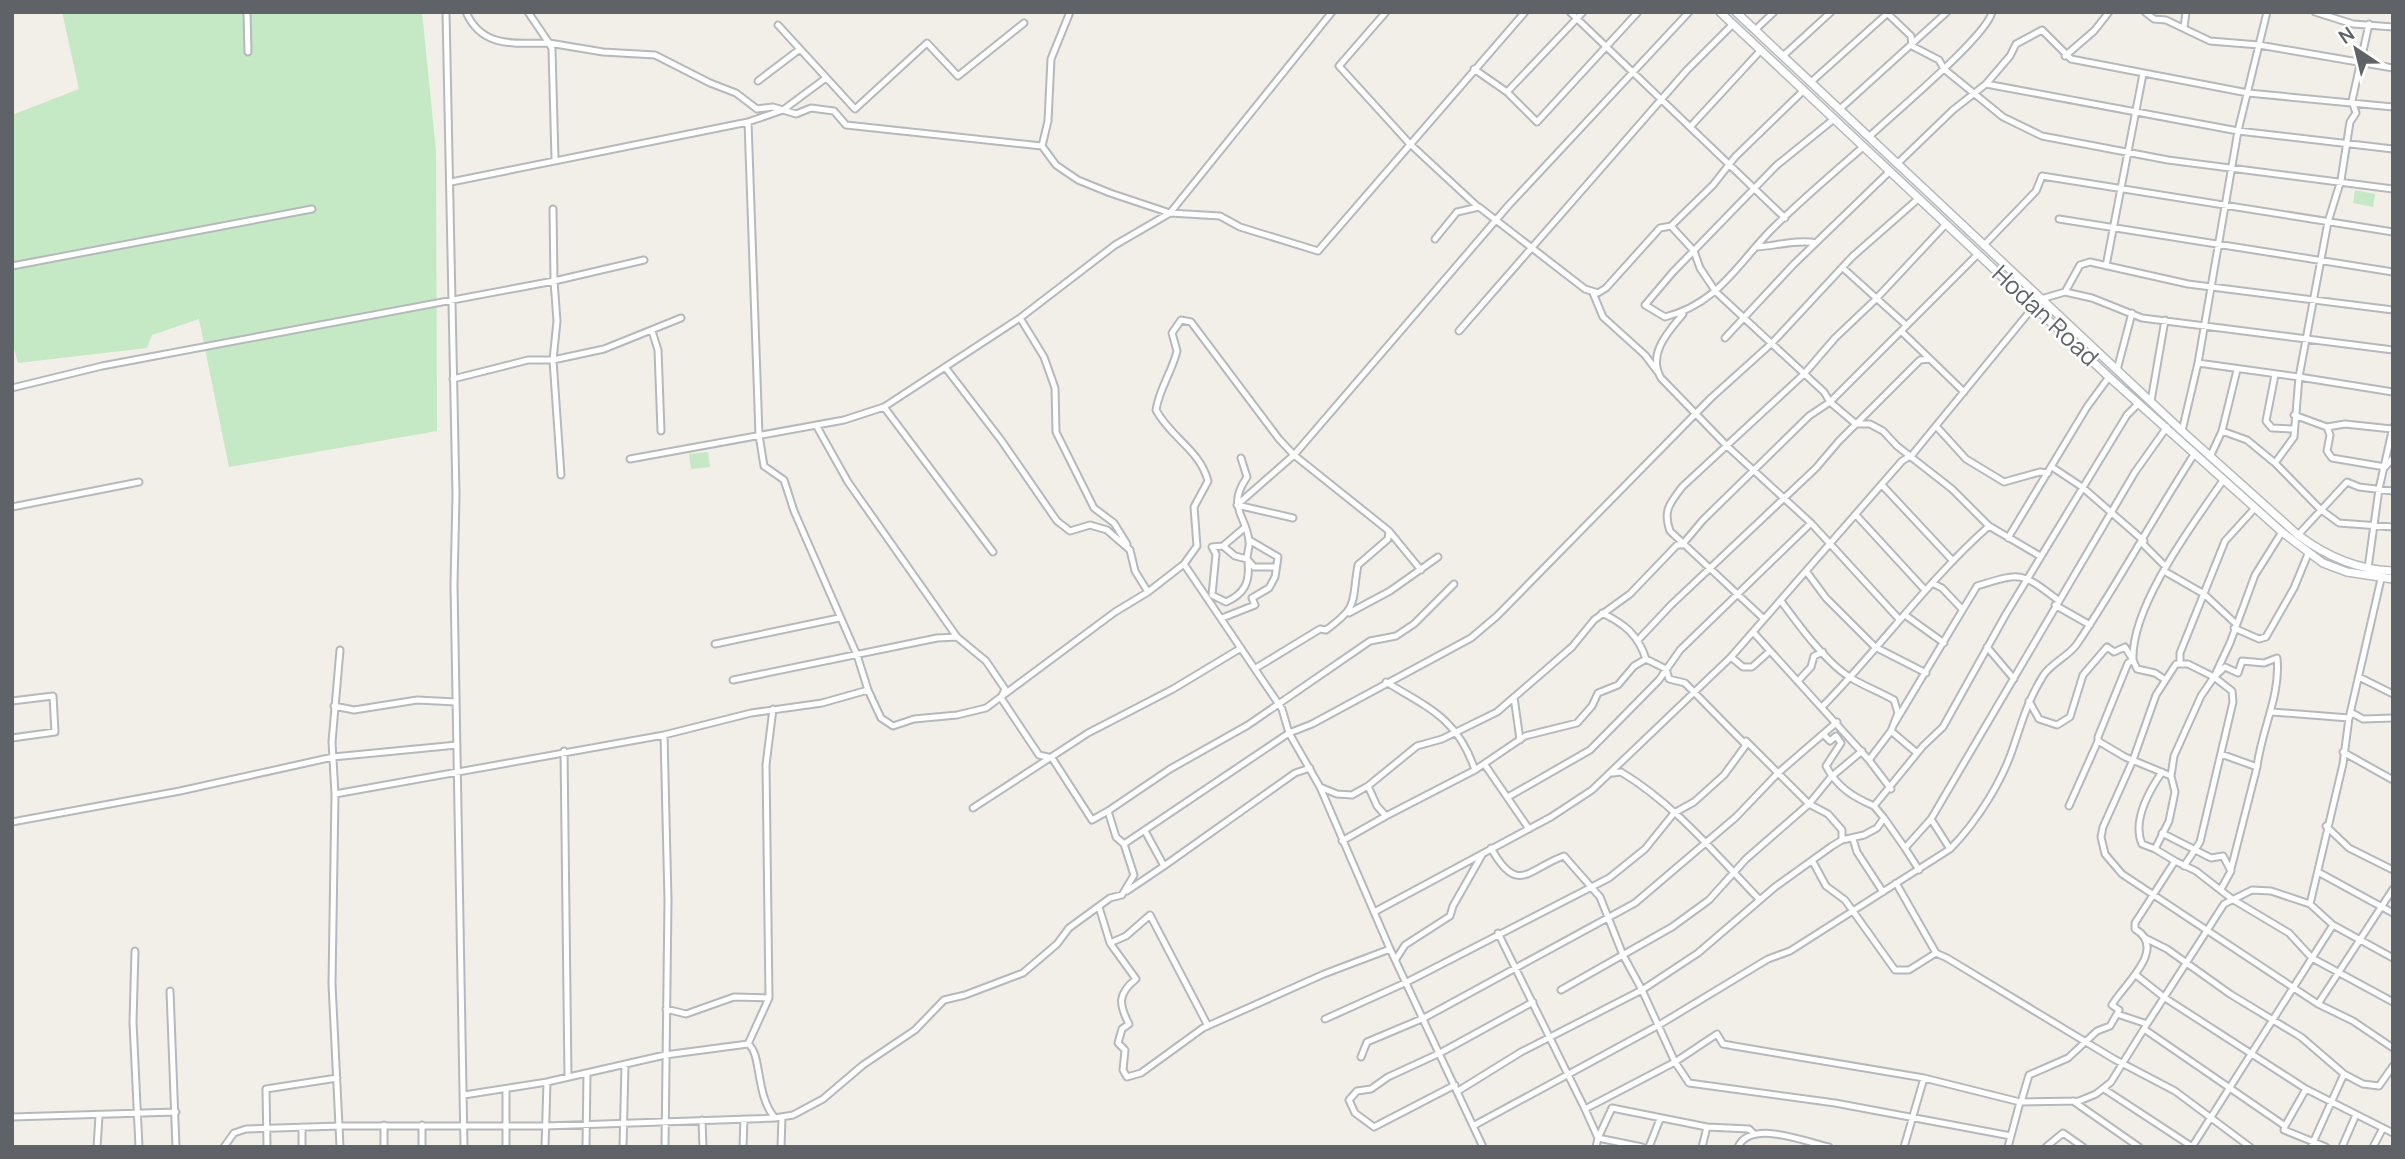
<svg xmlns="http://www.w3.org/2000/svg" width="2405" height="1159" font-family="Manrope,sans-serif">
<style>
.green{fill:#c5e8c5}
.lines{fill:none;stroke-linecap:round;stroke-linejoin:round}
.minor-casing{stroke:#b5b8bc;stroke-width:9}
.secondary-casing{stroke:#b6babf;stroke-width:10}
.minor{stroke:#fff;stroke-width:5}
.secondary{stroke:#fff;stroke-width:7}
.labels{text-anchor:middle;stroke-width:5;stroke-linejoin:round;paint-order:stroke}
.street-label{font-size:24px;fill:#5f6368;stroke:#fff}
</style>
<rect width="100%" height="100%" fill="#f1efe8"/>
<!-- green -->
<path class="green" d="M62,12h360l14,139 1,280 -208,36 -30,-148 -47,16 -5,13 -129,15 -6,-22v-226l67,-26z
M2355,190l20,4 -2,13 -20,-4z
M708,452l2,15 -19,2 -2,-15z"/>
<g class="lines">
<!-- minor casing -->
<g class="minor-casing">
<path id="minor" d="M247,12l1,40
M446,12l10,483 -2,90 10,562
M466,12c16,37 50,31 83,31l3,6 3,110
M528,12l21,31 54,9 52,3 55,28 26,10 21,16 16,-2 10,3 43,-32
M1386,12l-47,54 70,77 69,64
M1570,12l215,206
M1886,12l25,24 1,10 27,14 5,9 59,48 39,19 126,24 225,29
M2145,12l9,7 12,1 44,21 49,4 134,23
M2315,12l38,12 40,3
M778,25l77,84 72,-66 31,33 66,-53
M2184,28l2,-16
M1755,30l19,-18
M1783,56l48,-44
M2065,56l29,-25 15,-19
M1474,69l33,23 76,-80
M758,81l42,-32
M1811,82l78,-70
M1986,84l252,47 155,18
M1507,92l30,30 101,-110
M1840,109l107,-97
M1834,119l-57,46 -104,107 -28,33 20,12c52,-13 71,-51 106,-87 29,-29 61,-56 92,-83
M748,122l35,-12 13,4 15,-6 23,3 12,14 196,21 14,19 22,15 32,13 60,20 50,3 20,11 78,24 207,-239
M1691,126l70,-76
M1869,137c23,-22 118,-101 123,-125
M1042,146l6,-25 3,-62 19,-47
M1897,164l56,-54 33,-26 24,-28 6,-12 26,-14 29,29 177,34 145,14
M451,182l297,-60 11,313 5,31 20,14 10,31 63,144 11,35 13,28 12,8 21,-7 43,-4 29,-7 129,-96 33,-20
M2059,219l334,53
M1671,226l42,-41 22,-28 69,-67
M1435,239l22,-27 22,-5 106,82 13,4 8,-5 54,-60 11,-2 23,25 6,17 16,24 108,100 6,10 148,-148
M1984,245l52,-54 6,-15 351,56
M1757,247c17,-1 43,-8 59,-4
M12,266l300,-57
M2106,266l37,-192
M1843,268l63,57
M2065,292l15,-27 10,-3 98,22 205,26
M1593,293l10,24 42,38 12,16
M2041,299l24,-7 27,6 50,20 251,32
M1683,314c-15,18 -36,40 -22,64l66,68 84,77
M1020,318l24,39 11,31 1,44 38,76 20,15 13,21
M652,331l6,19 3,81
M1459,331l228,-261 46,-46
M1901,331l29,28
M1725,338l68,-73 96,-93
M2198,363l101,14 29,-155 13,-42 9,-58 6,-9 -4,-12 17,-77
M945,367l56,73 56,81 13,10 20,-6 17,5 23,20 5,21 13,21 36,-28 98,145 7,24 31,54 70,162 93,198
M2117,370l15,-57
M2275,375l-9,46 6,7 21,1
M453,379l75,-19h25l51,-11 77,-31
M12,388l90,-22 452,-85 -1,-72
M2393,392l-94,-15 -5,60 -19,26 45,46 19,14 54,4
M2151,401l14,-81
M884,407l109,145
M2294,415l33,12 18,-3 47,5
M816,425l32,57 109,155 29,24 19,28 -4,9 38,57 13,3 40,62 16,-9 8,26 8,7 165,-111 23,-9 159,-86 26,-22 214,-218 61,-55 80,-86 66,-58
M1936,426l30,33 38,23 36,-10 8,1
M2327,427l3,8 -3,16 5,7 53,9 8,-9
M2182,431l16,-68 40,-232 29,-119
M2222,431l25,9 28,23
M2210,457l12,-26 15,-61
M1241,458l6,19c-21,31 -1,37 2,64 1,6 -2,12 -2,18
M630,459l214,-39 40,-13 136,-89 95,-73 55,-32 162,-201
M2052,467l30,20 62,54
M561,475l-8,-115 4,-39 -3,-40 90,-21
M1882,485l71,76
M1237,505l57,-50 214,-249 181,-194
M1237,505l56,13
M12,507l127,-25
M1856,515l69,75
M1389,531l32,39
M2298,535l49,-53 12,5 34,4
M2008,538l79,-131 22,-30
M2142,543l24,24
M1223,546l20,-17
M1248,563c2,20 -4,31 -22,39l-14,-7 4,-41 -4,-7 11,-1 12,10 12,3 7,8h21
M1184,564l13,-18 -3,-39 14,-26c-8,-31 -37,-43 -52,-71 3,-21 16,-38 21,-59l-5,-18 9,-13 10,2 88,117 15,16 95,76 -1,8 -30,26c-7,38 2,40 -32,65l-6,-1 -64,39
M2368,568l11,-79 14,-62
M1806,571l20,27 49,49 51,26
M2164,571l40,23 31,29
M1934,584l8,4 20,21
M1781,601c17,23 45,62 70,77 13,8 29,14 43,22l4,13 -7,18 26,22
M2055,605l35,20
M1349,613l41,-22 48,-34
M1602,613c23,11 36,22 44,46
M1905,615l39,28
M1222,618l33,-13 -3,-7 17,-10 6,-11 3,-20 -29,-17
M1764,619l-94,-88c-7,-20 -1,-27 12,-44l122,-113 31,-36 40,-38 71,-76
M2234,628l25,11 7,-2 28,-49 14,-34
M1753,632l116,128
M1639,639l32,-34 145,-137 23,-27 81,-81 10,-1 34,33
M715,644l124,-26
M1987,647l27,32
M340,650l-8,92 3,52 329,-59 87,-22 71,-10 46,-13
M1731,657l12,10h9l18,-16
M2180,662v-9l45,-112 30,-33
M2359,677l34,17
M2164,679l-9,-6 -18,-4 -4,-9 -5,3 -30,74v4l27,16 46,19
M733,680l204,-42 20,-1
M1798,681l13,-14 3,-11 9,-4
M1386,682c43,26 72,37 89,88
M1514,697l6,43
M12,701l41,-5 2,36 -43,6
M2029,701l10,18 18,6 13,-8 13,-42 24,-28 7,5 11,-5 8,13c-2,-54 60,-136 91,-181
M334,706l20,4 63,-10 39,2
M1822,707c58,-59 105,-126 167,-181l51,30
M2272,712l77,6 3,-5 11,6 30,-1
M1894,724l83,-138c45,-14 44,-14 81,14
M664,735l4,165 -3,247
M1825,736l5,5 6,-5 5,7 -15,23c11,21 27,31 48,40
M1746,741l63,63 19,10 14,16v10
M564,751l4,326
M2343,752l50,28
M2221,754l36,13 -26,102
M1485,765l44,64
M2257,767c4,-36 24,-72 20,-109l-13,5 -22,-2 -4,12 -13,-6 -11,10 -26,-13h-12l-20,31 -23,65 -30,67 -2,10 4,17 17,20 196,130 35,17 40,27
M1613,773l8,-1c55,33 97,85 139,128
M1320,787l17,7 15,1 16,-9 49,-40 25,-7 55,-27 75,-65 22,-27 36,-26 47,-49h5l21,-25 106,-104 21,-14 26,22h14l13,7 14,15 55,43 37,37
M1891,789l-22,-29 22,-29
M335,794l-3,190 7,142h206l230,-8
M1508,797l82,-47 69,-70 21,-30 131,-127 87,95
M2069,806l29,-65
M973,808l115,-75 85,-44 68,-41
M1108,811l62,-42 78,-44 122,-84 26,-5 18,-12 40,-40
M1884,818l21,30
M1931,819l19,30
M12,822l168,-31 153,-34 124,-12
M2326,826l23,22 44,22
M2162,833l49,25 12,-2 8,15 -10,18
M1853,839l4,13 26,40
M1342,841l44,-25
M1491,848c27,49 38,20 73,8l36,41 23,58 19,35 33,72 14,21 146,20 176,33
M2155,849l-13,-5c-10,-23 7,-53 20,-72
M2175,861l21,10 36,28 57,34 23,25 81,44
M1813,862l13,24 19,14 50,70h14l27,-17 11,5 167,101 61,32 75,56
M1164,866l131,-93 15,-5
M2184,866l16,-24 33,-140 -1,-11 -18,-14
M1919,870l-14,-22 26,-29 204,-347 32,-45
M2318,872l75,41
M1896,883l40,70
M1127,891l37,-25 -19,-35
M1099,907l11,36 26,36c-19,15 -17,26 -7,45l-7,5 -4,14 7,7 -2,20 4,7 14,-4 62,-45 121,-54 66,-25
M1376,911l175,-94 41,-27 139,-133 171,-196 10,-6 123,-150
M2333,925l60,33
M1498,933l87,176 13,29 -2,9
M2145,938l22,11 63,45 71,43 43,37 19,10 16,2 14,-20
M1110,943l16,-7 24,-21 58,111
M135,951l-2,71 6,125
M1396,959l9,-14 45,-29 3,-10 29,-51
M2136,975l29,23 141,91 87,44
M1561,990l111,-63 37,-27 37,-41 63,-55 22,-27 31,-26
M170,991l6,156
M2318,1004l75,-115
M666,1009l20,5 48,-17 35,1
M2117,1014l2,-4 -7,-5c10,-19 57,-56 23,-76v-6l40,-62 -20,-12 14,-28 6,-29 -4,-16 3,-20 27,-60 13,-19 16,-34 25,-68 27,-43
M1325,1019l82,-37 202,-104 36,-29 29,-36 20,-11 30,-27 22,-30 -61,-62 -16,-4 -3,-10 -20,-10 -12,7 -16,19 -20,8 -6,13 -15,17 -52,13 -50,34 -89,46 -9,-10 -9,-20
M2144,1029l141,97 -1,4 42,17
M748,1044l21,-46 -3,-233 7,-56
M1361,1057l6,-15 57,-24 211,-115 101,-86 42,-44 59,-51
M1455,1085l-81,42 -19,-14 -6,-13 8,-9 14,-2 17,-12 52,-24 93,-51
M2104,1089l87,57
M1458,1091l63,-39 121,-62 56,-37 77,-66 57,-41 10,-6 22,-5 13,-7 7,-10 -10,-12 49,-60 20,-19 63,-113 121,-199 12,-12
M464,1095l83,-13 118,-27 83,-11c14,9 7,51 27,74l18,-3 30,-16 40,-34 52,-35 29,-30 21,-5 58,-22 34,-29 12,-16 41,-30 12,-3 12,-20 -10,-31
M2073,1101l66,46
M2021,1102l8,-27 39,-17 29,-27 13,-5 7,-12 30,10 77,-120 28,-14 19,1 39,13 33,-140 6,-46 32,-139
M1585,1109l90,-47 42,-28 6,10 11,2 190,32
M12,1117l164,-5
M702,1120l1,27
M422,1125v22
M1473,1126l186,-101 109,-66 22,-8 160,-102c27,-27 53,-69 64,-104 9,-26 14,-45 29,-69 8,-13 25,-19 34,-32 42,-62 77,-128 118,-191
M2285,1126l21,-37
M302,1127v20
M1707,1127l42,2 4,4
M97,1147l2,-31
M224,1147l10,-14 12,-4 93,-3 1,21
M267,1147l-1,-58 71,-11
M384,1147v-22
M506,1147v-58
M545,1147l2,-65
M586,1147l1,-74
M623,1147l2,-82
M743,1147l1,-28
M781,1147l1,-30
M1642,1147l-44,-9 14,-30 95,19 -5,20
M1649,1147l11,-28
M1738,1147c13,-28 68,-5 91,0
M1904,1147l20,-69 96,24 59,-1 17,-7 15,-12 36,-58
M2008,1147l12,-45
M2046,1147l17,-14 20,14
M2192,1147l141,-222 -23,-21
M2311,1147l33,-73
M2342,1147l13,-30
M2373,1147l9,-17"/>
</g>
<!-- secondary casing -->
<g class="secondary-casing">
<path id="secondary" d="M1720,12l389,365 173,155 41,31 24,9 46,7
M1736,12l446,419 116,104c28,21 59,35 95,36"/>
</g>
<!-- minor -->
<use href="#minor" class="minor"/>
<!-- secondary -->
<use href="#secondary" class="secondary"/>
</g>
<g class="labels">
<!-- street labels -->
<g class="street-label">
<text transform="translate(2045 316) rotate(43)" y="8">Hodan Road</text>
</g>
</g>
<!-- border -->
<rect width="2405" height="1159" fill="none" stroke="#5f6368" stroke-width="28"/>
<!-- north arrow -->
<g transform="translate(2356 49) rotate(325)" stroke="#ffffff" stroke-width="5" paint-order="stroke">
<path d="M0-5L12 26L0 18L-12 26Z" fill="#5f6368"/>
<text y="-10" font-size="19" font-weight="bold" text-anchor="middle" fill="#5f6368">N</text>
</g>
</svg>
